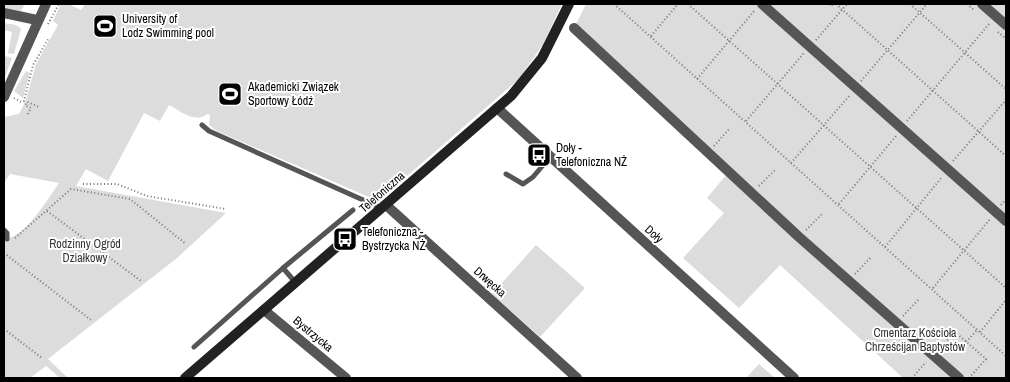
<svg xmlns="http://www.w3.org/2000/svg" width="1010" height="382" font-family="'Archivo Narrow',sans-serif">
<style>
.green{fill:#dcdcdc}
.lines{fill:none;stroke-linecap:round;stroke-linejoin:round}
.path{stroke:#777;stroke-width:2;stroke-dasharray:1 2.5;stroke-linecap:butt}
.lane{stroke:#555;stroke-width:5}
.street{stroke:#555;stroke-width:10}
.secondary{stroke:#222;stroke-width:10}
.labels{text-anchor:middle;stroke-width:4;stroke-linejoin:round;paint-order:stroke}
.poi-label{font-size:12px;fill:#000;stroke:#fff;text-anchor:start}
.street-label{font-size:12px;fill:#000;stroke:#fff}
.park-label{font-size:12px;fill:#333;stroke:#fff}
</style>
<rect width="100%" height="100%" fill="#fff"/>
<!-- green -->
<path class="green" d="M4,4h21l-4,7 -17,-3z
M61,4h8l12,6 4,-6h477l-19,40 -24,35 -141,122 -161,-70 -8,-6 1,-10 -3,-1c-11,10 -27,-3 -38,-9l-9,16 -16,-8 -36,68 -22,-12 -10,17 150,27 -49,45 -129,101 20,19h-8l-14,-12 -16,12h-26v-139c21,-1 43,-39 55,-56l-49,-9 -6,9v-66l15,-3 7,-14 10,-36 22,-39 -5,-4z
M586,4h420v374h-103l-123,-113 -41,43 -56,-50 41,-45 -17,-15 19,-23 -154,-143z
M4,23l12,2 5,4 -7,25 -6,-1 4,-21 -8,-2z
M4,52l1,4 7,2 -8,22z
M26,71l4,2 -7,25 -9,-7z
M536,245l49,43 -45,49 -48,-43z
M759,364l16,14h-29z"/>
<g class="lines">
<!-- path -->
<path class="path" d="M614,4l392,352
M688,4l318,284
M829,4l2,2 2,-2
M836,4l170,152
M910,4l96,85
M967,4l7,6
M48,24l11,-20
M998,32l8,7
M651,36l27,-32
M816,40l31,-36
M697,79l58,-69
M861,81l66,-77
M14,98l7,4 3,-1 9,-36 16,-27
M28,114l3,-6 -6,-3 2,-3 12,5
M746,121l58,-68
M907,121l82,-97
M714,146l16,-18
M953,161l53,-61
M791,163l59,-68
M83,184h34l30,12 79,13
M759,186l17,-17
M839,204l58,-69
M1001,205l5,-6
M47,211l94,70
M806,230l16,-16
M15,238l56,-49 59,10 56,45
M885,247l57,-70
M4,253l87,67
M855,274l16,-17
M933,288l57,-69
M903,316l16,-17
M4,329l38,29
M980,332l26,-32
M966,342l12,-13
M940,348l15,-16 31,27 -17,19
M912,378l14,-16"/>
<!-- lane -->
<path class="lane" d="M202,125l7,6 172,77
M506,174l17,10 10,-7 17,-20
M4,230l3,3v6
M295,282l-12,-14 70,-58
M194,347l89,-79"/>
<!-- street -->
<path class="street" d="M762,4l244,217
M982,4l24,21
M4,13l33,7
M574,28l225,209 160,141
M4,97l42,-93
M497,108l297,270
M386,205l191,173
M264,310l82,68"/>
<!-- secondary -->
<path class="secondary" d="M185,378l326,-282 31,-38 27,-54"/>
</g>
<!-- icons -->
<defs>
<g id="stadium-square" transform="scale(1.25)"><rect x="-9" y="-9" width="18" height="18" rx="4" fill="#000" stroke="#fff"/><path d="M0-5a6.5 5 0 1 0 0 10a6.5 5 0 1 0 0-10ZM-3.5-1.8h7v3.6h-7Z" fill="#fff"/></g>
<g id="bus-square" transform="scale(1.25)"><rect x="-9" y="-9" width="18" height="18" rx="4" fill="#000" stroke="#fff"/><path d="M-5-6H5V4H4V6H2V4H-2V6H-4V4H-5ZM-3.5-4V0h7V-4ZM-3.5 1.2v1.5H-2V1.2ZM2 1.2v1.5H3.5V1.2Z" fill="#fff"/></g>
</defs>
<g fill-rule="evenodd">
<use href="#stadium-square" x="105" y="26"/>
<use href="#stadium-square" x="230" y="94"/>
<use href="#bus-square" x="539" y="155"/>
<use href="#bus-square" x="345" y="239"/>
</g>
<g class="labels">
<!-- poi labels -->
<g class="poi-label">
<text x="122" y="23">University of<tspan x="122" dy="14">Lodz Swimming pool</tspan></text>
<text x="248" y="91">Akademicki Związek<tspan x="248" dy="14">Sportowy Łódź</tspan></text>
<text x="556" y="152">Doły -<tspan x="556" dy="14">Telefoniczna NŻ</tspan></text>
<text x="362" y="236">Telefoniczna -<tspan x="362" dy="14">Bystrzycka NŻ</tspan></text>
</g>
<!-- street labels -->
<g class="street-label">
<text transform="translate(382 192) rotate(-41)" y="4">Telefoniczna</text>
<text transform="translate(654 234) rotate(42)" y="4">Doły</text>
<text transform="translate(490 282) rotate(42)" y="4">Drwęcka</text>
<text transform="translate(313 334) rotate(40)" y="4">Bystrzycka</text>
</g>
<!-- park labels -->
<g class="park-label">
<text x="85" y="248">Rodzinny Ogród<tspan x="85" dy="14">Działkowy</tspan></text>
<text x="915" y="337">Cmentarz Kościoła<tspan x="915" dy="14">Chrześcijan Baptystów</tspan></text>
</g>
</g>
<!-- border -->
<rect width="1010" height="382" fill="none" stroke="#000000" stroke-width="10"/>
</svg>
